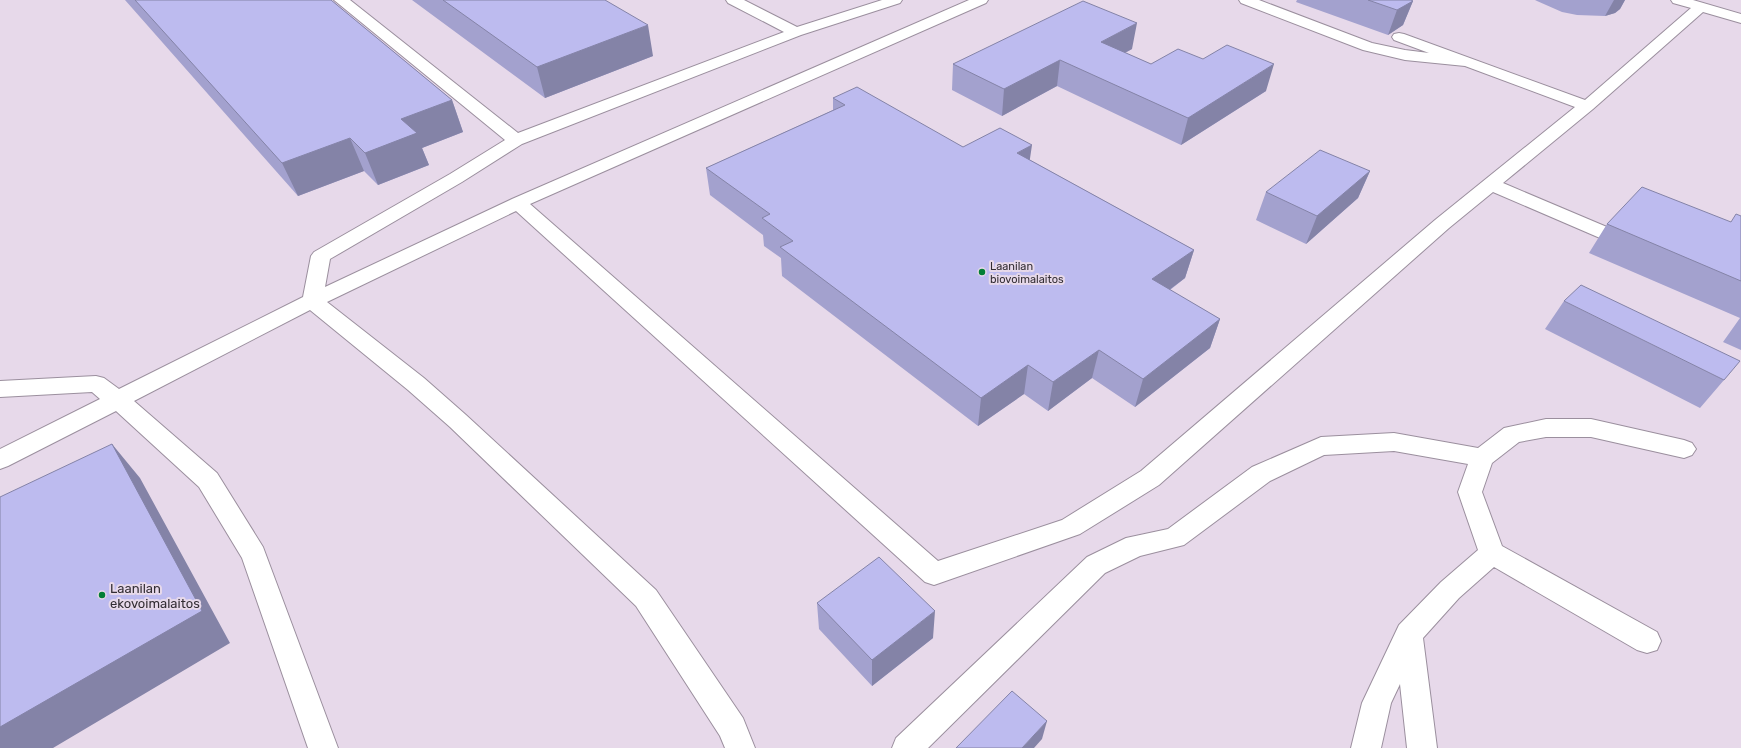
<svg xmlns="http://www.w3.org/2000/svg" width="1741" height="748" font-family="Rubik,sans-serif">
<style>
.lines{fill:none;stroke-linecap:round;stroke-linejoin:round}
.minor-casing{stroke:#9b8f9e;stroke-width:2}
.minor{fill:#fff;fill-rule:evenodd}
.wall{fill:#a3a1ce}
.shaded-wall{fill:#8483a7}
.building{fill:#bdbbef;stroke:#8483a7}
.poi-dot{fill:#037e35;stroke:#e7d9ea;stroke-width:1.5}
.labels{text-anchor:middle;stroke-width:4;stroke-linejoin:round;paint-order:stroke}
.poi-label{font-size:11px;fill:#322d33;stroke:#e7d9ea;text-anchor:start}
.near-poi-label{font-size:13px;fill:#322d33;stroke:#e7d9ea;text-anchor:start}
</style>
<rect width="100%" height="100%" fill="#e7d9ea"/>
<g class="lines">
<!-- minor casing -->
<g class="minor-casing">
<path id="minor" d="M334,0h16l168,133 266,-101 -56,-29 -2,-3h18l53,27 85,-27h20l-2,3 -99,32 -279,109 -60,38 -132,77 -5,28 187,-88 457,-199h19l-2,3 -456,201 408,357 124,-41 79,-49 294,-251 140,-113 -110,-41 -60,-6 -42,-10 -122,-47 -2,-3h20l113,43 33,7 24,3 -35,-13 -2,-3 2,-3 5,-1 5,1 181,66 106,-92 -18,-5 -2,-3h22l48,14v9l-38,-11 -110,97 -90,74 111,47 2,4 -2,4 -7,2 -7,-2 -107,-46 -44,36 -290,257 -79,49 -146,51 -9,-3 -409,-371 -189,91 97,76 42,37 190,175 87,128 12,30h-30l-5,-12 -84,-130 -186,-179 -42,-37 -98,-80 -176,91 83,72 46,74 75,201h-30l-66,-190 -43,-71 -83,-76 -108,55 -8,3v-20l100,-50 -8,-7 -92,5v-16l96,-5 8,2 15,11 184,-92 8,-41 3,-4 136,-78 55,-34z
M1546,419h45l93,21 8,3 4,6 -4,6 -8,3 -93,-21h-45l-27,5 -27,21 -10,29 20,54 155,86 4,9 -4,9 -10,3 -10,-3 -143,-83 -35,31 -36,40 14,110h-30l-7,-64 -9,19 -10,45h-30l11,-45 37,-78 42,-43 37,-32 -20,-58 10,-28 -74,-13 -70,4 -54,26 -86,64 -44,11 -35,17 -177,175h-36l4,-10 191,-181 39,-19 42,-9 84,-62 69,-30 73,-4 84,15 26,-20z"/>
</g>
<!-- minor -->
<use href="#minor" class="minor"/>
</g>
<!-- wall -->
<path class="wall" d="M125,0h206l121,100 11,32 -41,16 7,17 -51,20 -14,-14 -66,25z
M412,0h193l48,56 -108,42z
M1297,0h114l2,1 -10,24 -15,10 -92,-33z
M1535,0h90l-5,9 -5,4 -10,3 -28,-1 -15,-3 -25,-11z
M1132,49l-7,4 26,11 115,27 -85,54 -124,-59 -55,30 -50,-26 1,-26z
M833,98l130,49 67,13 164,90 -9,28 -15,12 50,29 -10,29 -75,59 -43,-29 -44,33 -24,-17 -46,32 -196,-150 -1,-18 -17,-12 -1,-11 -53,-40 -4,-27 127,-58z
M1370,171l-12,27 -52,46 -50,-24 10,-28z
M1741,216v134l-18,-8 17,-24 -151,-65 18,-29 124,-2z
M1564,301l160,79 -24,28 -155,-79z
M817,603l116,35 -61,48 -53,-57z"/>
<!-- shaded-wall -->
<path class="shaded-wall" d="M1614,0h11l-5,9 -5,4 -10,3z
M1413,1l-10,24 -15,10 9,-25z
M1137,23l-5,26 -36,19 5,-26z
M648,25l5,31 -108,42 -8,-31z
M1060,60l-3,26 -55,30 2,-27z
M1274,64l-8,27 -85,54 7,-27z
M452,100l11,32 -41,16 7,17 -51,20 -13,-32 36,-34z
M350,138l14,33 -66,25 -16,-33z
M1032,145l-4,27 -11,-19z
M1370,171l-12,27 -52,46 11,-28z
M1194,250l-9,28 -40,30 7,-29z
M1220,319l-10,29 -75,59 8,-28z
M1099,350l-7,28 -44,33 5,-29z
M1028,365l-4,29 -46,32 3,-28z
M112,444l28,34 90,165 -177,105h-53v-21z
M935,611l-2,27 -61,48v-26z
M1047,721l-5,18 -8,9h-12z"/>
<!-- building -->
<path class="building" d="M135,0h196l121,100 -51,19 16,14 -52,20 -15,-15 -68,25z
M443,0h162l43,25 -111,42z
M1368,0h43l2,1 -16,9z
M1083,1l54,22 -36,19 50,22 27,-15 25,10 24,-14 47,19 -86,54 -128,-58 -56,29 -51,-25z
M857,87l106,60 37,-19 32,17 -15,8 177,97 -42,29 68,40 -77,60 -44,-29 -46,32 -25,-17 -47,33 -201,-151 13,-6 -31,-23 8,-4 -64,-46 139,-63 -12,-7z
M1320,150l50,21 -53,45 -51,-24z
M1642,187l89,35 5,-8 5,2v65l-134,-57z
M1581,285l159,76 -16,19 -160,-79z
M112,444l90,167 -202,116v-230z
M879,557l56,54 -63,49 -55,-57z
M1012,691l35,30 -25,27h-66z"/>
<!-- markers -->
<g class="poi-dot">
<circle cx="982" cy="272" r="4"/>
<circle cx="102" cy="595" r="4"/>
</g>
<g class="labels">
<!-- poi labels -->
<g class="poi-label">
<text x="990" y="270">Laanilan<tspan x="990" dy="13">biovoimalaitos</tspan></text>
</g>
<!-- near-poi labels -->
<g class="near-poi-label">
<text x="110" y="593">Laanilan<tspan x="110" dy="15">ekovoimalaitos</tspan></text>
</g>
</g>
</svg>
